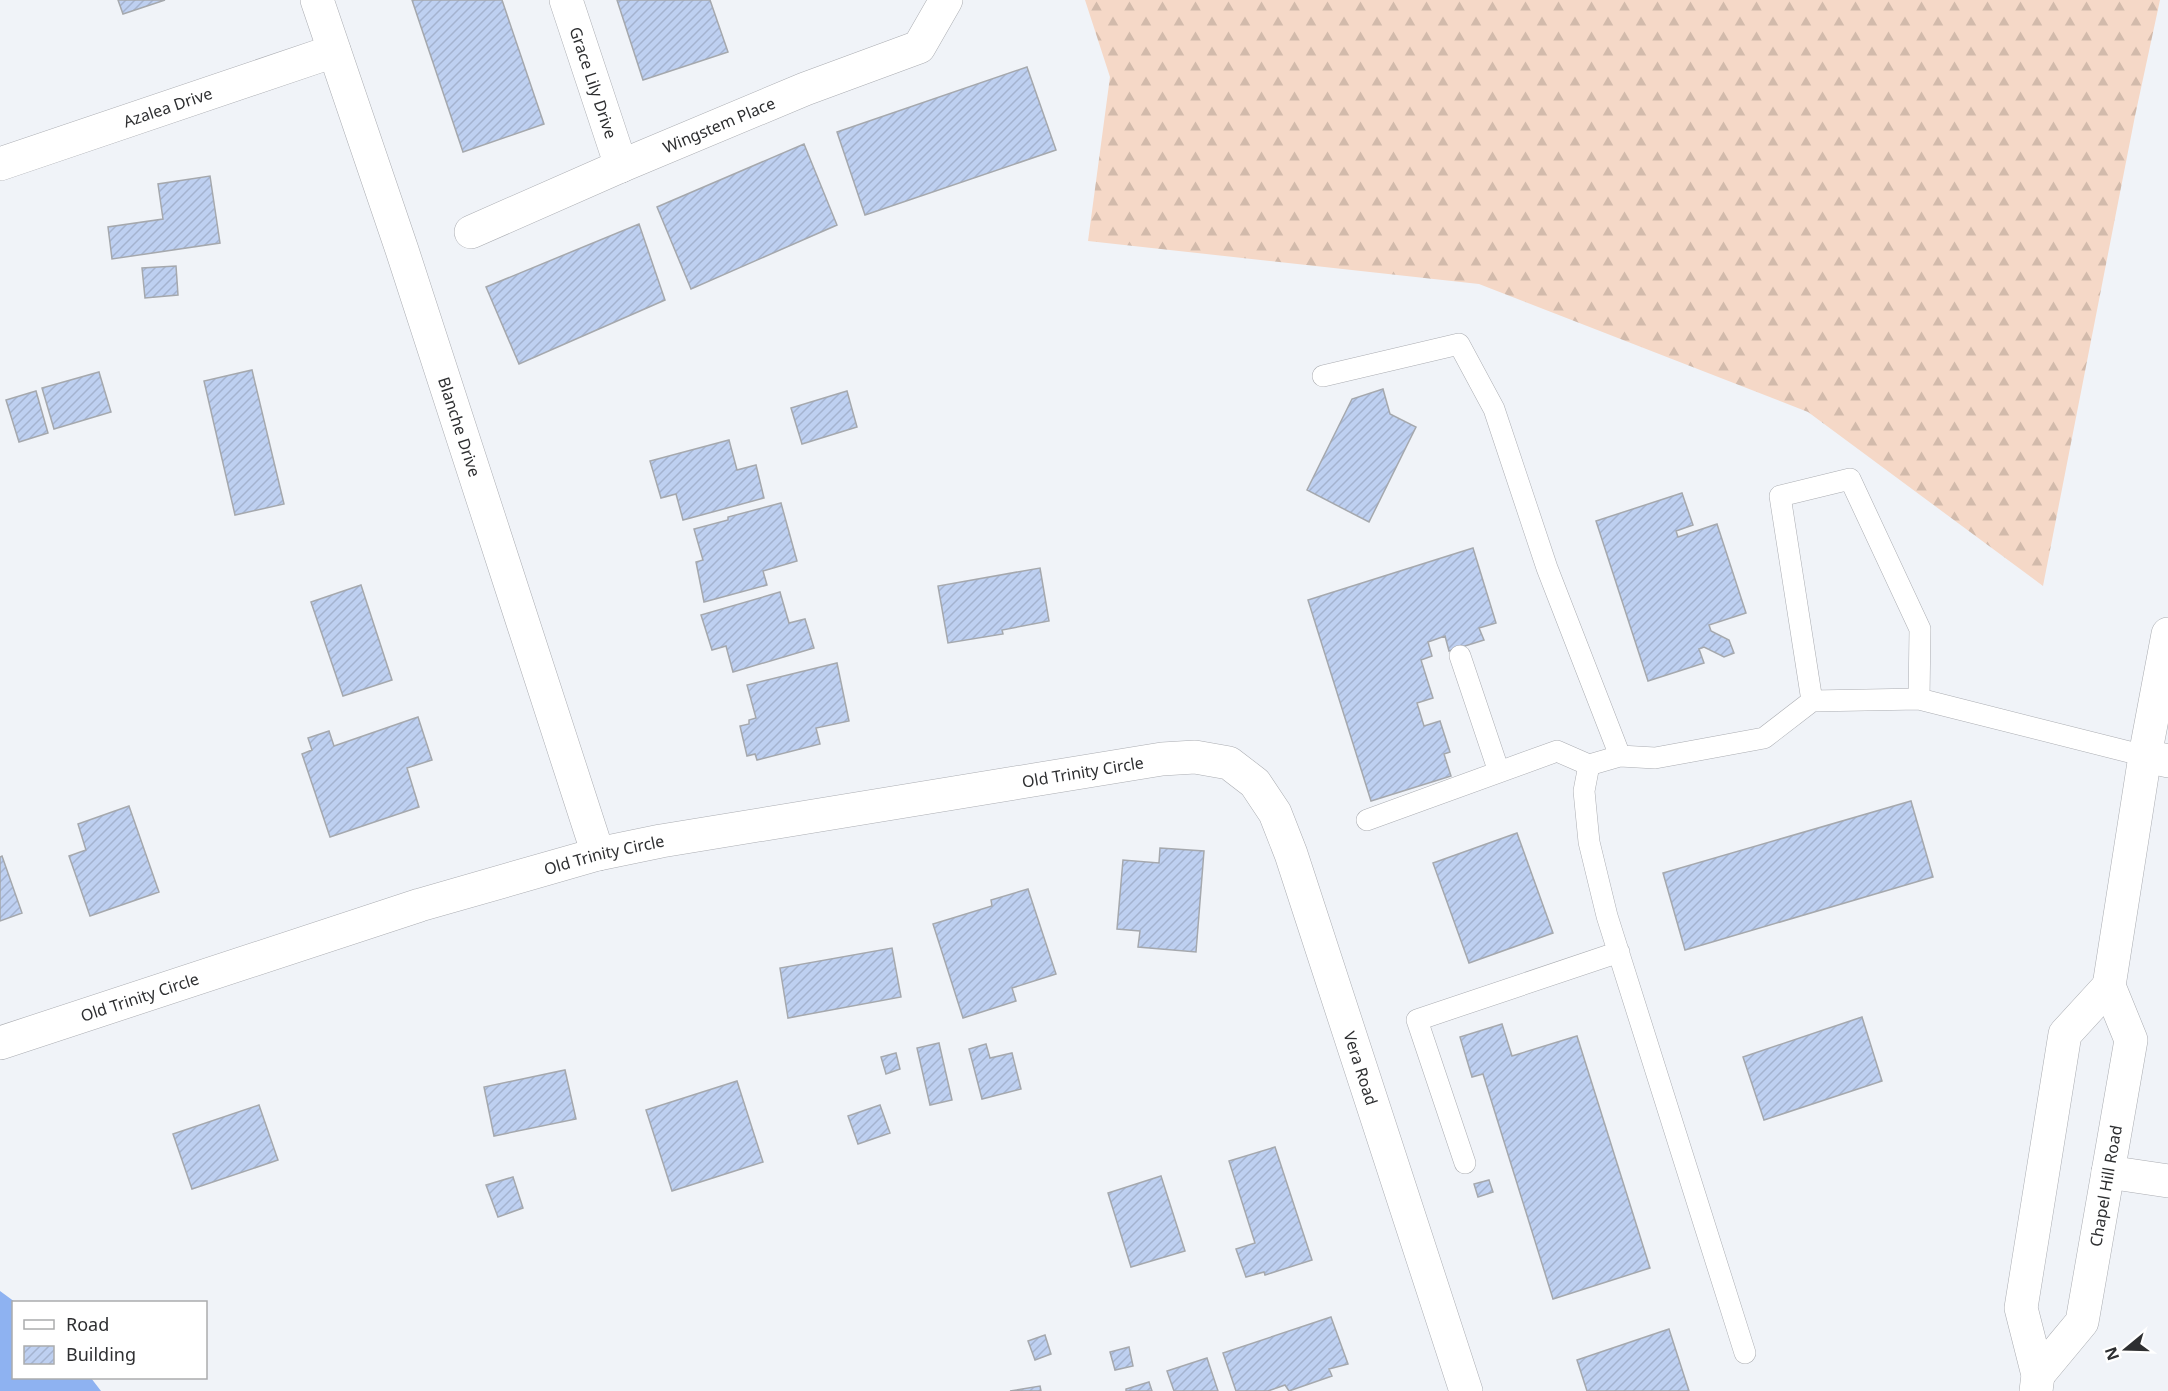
<svg xmlns="http://www.w3.org/2000/svg" width="2168" height="1391" font-family="'Noto Sans',sans-serif">
<style>
.forest{fill:url(#forest-firs)}
.water{fill:#8eb2f1}
.building{fill:url(#building-hatch);stroke:#a5a8ad;stroke-width:1.5}
.lines{fill:none;stroke-linecap:round;stroke-linejoin:round}
.service-casing{stroke:#abadb2;stroke-width:22}
.minor-casing{stroke:#abadb2;stroke-width:34}
.secondary-casing{stroke:#abadb2;stroke-width:34}
.service{stroke:#fff;stroke-width:21}
.minor{stroke:#fff;stroke-width:33}
.secondary{stroke:#fff;stroke-width:33}
.labels{text-anchor:middle;stroke-width:4.5;stroke-linejoin:round;paint-order:stroke}
.street-label{font-size:16px;fill:#2e2f31;stroke:#fff}
</style>
<defs>
<pattern id="forest-firs" width="22" height="20" patternUnits="userSpaceOnUse" patternTransform="scale(1.5)"><rect width="22" height="20" fill="#f5d8c7"/><path d="M5 1l3.5 6h-7zM16 11l3.5 6h-7z" fill="#d2baab"/></pattern>
<pattern id="building-hatch" width="6" height="6" patternUnits="userSpaceOnUse" patternTransform="scale(1.5)"><rect width="6" height="6" fill="#bed0f1"/><path d="M-1 1l2-2M0 6l6-6M5 7l2-2" fill="none" stroke="#a4b3cf"/></pattern>
</defs>
<rect width="100%" height="100%" fill="#f0f3f8"/>
<!-- forest -->
<path class="forest" d="M1085,0h1075l-25,116 -92,470 -235,-174 -329,-128 -391,-43 22,-164z"/>
<!-- water -->
<path class="water" d="M0,1291l15,11h-1v76h77l10,13h-101z"/>
<!-- building -->
<path class="building" d="M118,0h47l-42,14z
M412,0h90l42,124 -81,28z
M617,0h93l18,52 -85,28z
M1027,67l29,83 -191,65 -28,-83z
M804,144l33,81 -146,64 -34,-82z
M210,176l10,67 -108,16 -4,-32 55,-8 -5,-35z
M639,224l26,76 -146,64 -33,-77z
M176,266l2,29 -33,3 -3,-30z
M252,370l32,134 -49,11 -31,-134z
M99,372l12,40 -57,17 -12,-41z
M1383,389l7,25 26,13 -47,95 -62,-32 45,-91z
M36,391l12,42 -29,9 -13,-42z
M847,391l10,36 -55,17 -11,-36z
M729,440l8,30 19,-5 8,33 -81,22 -7,-26 -15,4 -11,-37z
M1682,493l11,32 -17,6 2,6 39,-13 29,89 -37,12 2,6 18,9 5,13 -10,4 -20,-10 -5,2 5,14 -56,18 -52,-160z
M781,503l16,58 -34,10 4,14 -63,17 -8,-40 7,-2 -9,-31 34,-9v-3z
M1473,548l23,75 -17,5 5,12 -35,11 -4,-15 -17,6 4,14 -11,4 12,38 -16,5 7,23 16,-5 10,31 -6,2 7,22 -80,25 -63,-201z
M1040,568l9,53 -47,9 1,4 -55,9 -10,-57z
M361,585l31,95 -49,16 -32,-94z
M780,592l9,31 16,-4 9,29 -81,24 -7,-26 -14,4 -11,-35z
M837,663l12,58 -33,7 4,16 -63,16 -2,-6 -8,2 -7,-30 9,-2v-4l7,-2 -9,-33z
M418,717l14,43 -25,8 12,39 -89,30 -28,-83 10,-4 -4,-12 21,-7 5,15z
M1911,801l22,76 -248,73 -22,-77z
M129,806l30,86 -69,24 -21,-60 17,-6 -8,-26z
M1517,833l36,100 -84,30 -36,-100z
M1160,848l44,3 -8,101 -58,-5 2,-16 -23,-2 6,-69 36,3z
M2,856l20,57 -22,8v-64z
M1028,889l28,85 -44,14 4,13 -53,17 -30,-94 59,-18 -1,-6z
M892,948l9,49 -113,21 -8,-50z
M1862,1017l20,64 -118,39 -21,-63z
M1502,1024l10,32 65,-20 73,232 -97,31 -70,-225 -11,3 -12,-40z
M939,1043l13,57 -22,5 -13,-57z
M986,1044l4,14 22,-5 9,36 -39,10 -13,-50z
M896,1053l4,16 -14,5 -5,-17z
M565,1070l11,49 -82,17 -10,-49z
M737,1081l26,81 -91,29 -26,-81z
M259,1105l19,55 -86,29 -19,-55z
M880,1105l10,28 -32,11 -10,-28z
M1275,1147l37,113 -47,15 -1,-3 -18,5 -10,-28 19,-6 -26,-82z
M1161,1176l24,75 -54,16 -23,-74z
M513,1177l10,31 -25,9 -12,-32z
M1489,1180l4,12 -15,5 -4,-13z
M1331,1317l17,47 -19,5 3,7 -43,15 -4,-6 -17,6h-32l-13,-38z
M1669,1329l20,62h-102l-10,-31z
M1045,1335l6,19 -16,6 -7,-19z
M1129,1347l4,19 -18,4 -5,-18z
M1207,1358l11,33h-44l-7,-20z
M1149,1382l3,9h-26v-2z
M1040,1386l1,5h-31z"/>
<g class="lines">
<!-- service casing -->
<g class="service-casing">
<path id="service" d="M1323,376l136,-32 35,65 53,159 73,188
M1460,656l39,116
M1812,701l-32,-205 70,-17 70,150 -1,70
M1367,820l190,-69 32,14
M1465,1163l-48,-143 202,-68
M1745,1353l-138,-437 -18,-74 -5,-51 5,-26 31,-9 35,2 109,-20 48,-37 107,-2 226,57"/>
</g>
<!-- minor casing -->
<g class="minor-casing">
<g id="minor">
<path id="s1" d="M317,0l85,250 196,604"/>
<path id="s2" d="M566,0l55,166"/>
<path id="s3" d="M0,164l334,-113"/>
<path id="s4" d="M471,232l150,-66 184,-77 114,-42 27,-47"/>
<path d="M2145,756l23,5"/>
<path id="s5" d="M0,1043l420,-138 178,-51 63,-13 501,-82 33,-2 34,6 26,20 20,30 16,41 175,537"/>
<path d="M2108,1172l60,9"/>
</g>
</g>
<!-- secondary casing -->
<g class="secondary-casing">
<g id="secondary">
<path id="s6" d="M2038,1375l44,-53 49,-282 -22,-54 36,-230 23,-122"/>
<path d="M2036,1391l2,-16 -17,-67 44,-274 44,-48"/>
</g>
</g>
<!-- service -->
<use href="#service" class="service"/>
<!-- minor -->
<use href="#minor" class="minor"/>
<!-- secondary -->
<use href="#secondary" class="secondary"/>
</g>
<g class="labels">
<!-- street labels -->
<g class="street-label">
<text dy="6" stroke="none"><textPath href="#s2" startOffset="87">Grace Lily Drive</textPath></text>
<text dy="6" stroke="none"><textPath href="#s3" startOffset="177">Azalea Drive</textPath></text>
<text dy="6" stroke="none"><textPath href="#s4" startOffset="270">Wingstem Place</textPath></text>
<text dy="6" stroke="none"><textPath href="#s1" startOffset="450">Blanche Drive</textPath></text>
<text dy="6" stroke="none"><textPath href="#s5" startOffset="1119">Old Trinity Circle</textPath></text>
<text dy="6" stroke="none"><textPath href="#s5" startOffset="633">Old Trinity Circle</textPath></text>
<text dy="6" stroke="none"><textPath href="#s5" startOffset="147">Old Trinity Circle</textPath></text>
<text dy="6" stroke="none"><textPath href="#s5" startOffset="1605">Vera Road</textPath></text>
<text dy="6" stroke="none"><textPath href="#s6" startOffset="207">Chapel Hill Road</textPath></text>
</g>
</g>
<!-- legend -->
<rect x="12" y="1301" width="195" height="78" fill="#ffffff" stroke="#abacad" stroke-width="1.5"/>
<rect x="24" y="1320" width="30" height="9" fill="#ffffff" stroke="#abacad" stroke-width="1.5"/>
<text x="66" y="1331" font-size="18" fill="#2e2f31">Road</text>
<rect x="24" y="1346" width="30" height="18" fill="url(#building-hatch)" stroke="#abacad" stroke-width="1.5"/>
<text x="66" y="1361" font-size="18" fill="#2e2f31">Building</text>
<!-- north arrow -->
<g transform="translate(2126 1349) rotate(251)" stroke="#ffffff" stroke-width="4.5" paint-order="stroke">
<path d="M0-4.5L10 22L0 15L-10 22Z" fill="#2e2f31"/>
<text y="-9" font-size="16" font-weight="bold" text-anchor="middle" fill="#2e2f31">N</text>
</g>
</svg>
